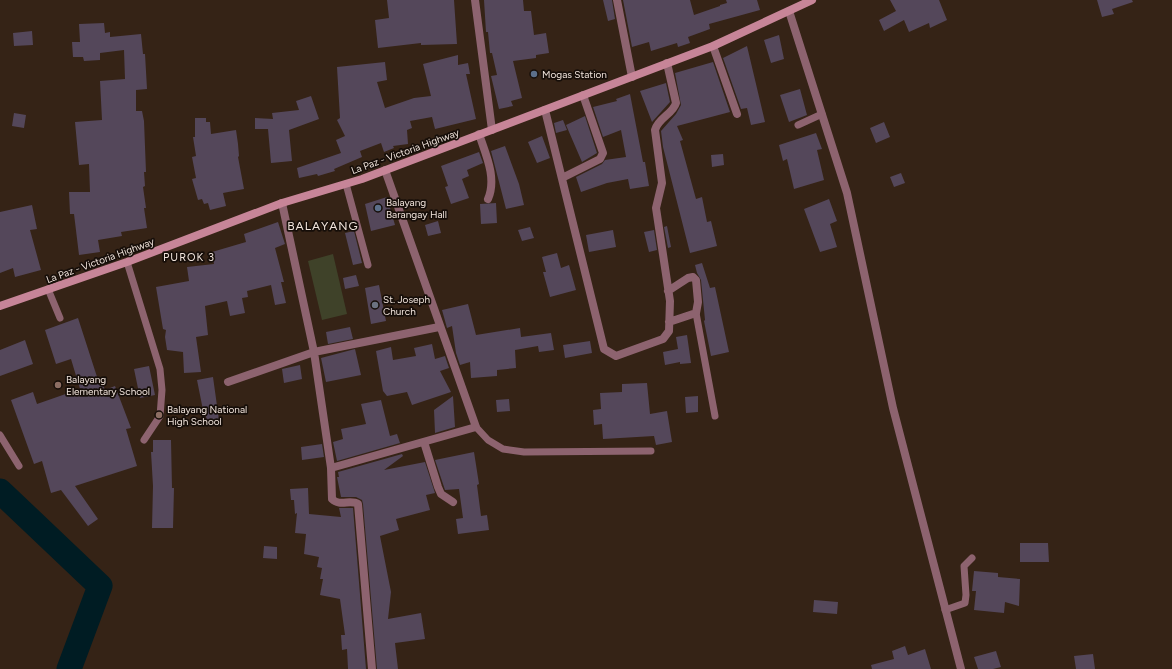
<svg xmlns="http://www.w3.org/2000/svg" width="1172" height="669" font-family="Figtree,sans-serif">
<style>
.green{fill:#3f4229}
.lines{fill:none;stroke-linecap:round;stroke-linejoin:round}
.river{stroke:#001c23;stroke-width:25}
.building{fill:#54475a}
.service{stroke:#8d636f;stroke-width:7}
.minor{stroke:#8d636f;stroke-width:8}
.tertiary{stroke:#8d636f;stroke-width:8}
.secondary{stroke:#c78598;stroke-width:8}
.service-dot{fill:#5c6f8a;stroke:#160e09;stroke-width:1.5}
.worship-dot{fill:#6b7280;stroke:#160e09;stroke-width:1.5}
.education-dot{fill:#8d6e63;stroke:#160e09;stroke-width:1.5}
.labels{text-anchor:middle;stroke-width:3.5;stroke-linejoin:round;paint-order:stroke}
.poi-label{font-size:10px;fill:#f1e4dc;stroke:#160e09;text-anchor:start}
.street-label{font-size:10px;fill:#f1e4dc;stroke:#160e09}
.neighbourhood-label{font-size:11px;letter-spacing:1px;fill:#f1e4dc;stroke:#160e09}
.quarter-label{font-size:12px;letter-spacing:1px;fill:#f1e4dc;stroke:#160e09}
</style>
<rect width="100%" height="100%" fill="#352316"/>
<!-- green -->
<path class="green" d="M333,254l14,60 -25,6 -14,-59z"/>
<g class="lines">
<!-- river -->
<path class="river" d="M0,491l100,95 -31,83"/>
</g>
<!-- building -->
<path class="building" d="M387,0h67l3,44 -36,1v-2l-43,5 -3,-28 14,-2z
M484,0h39l1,11h7l3,24 12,-2 3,20 -13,2v3l-23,3 9,37 -11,3 2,5 -14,3 -8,-33 6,-1 -5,-22h-2l-2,-21h-2z
M603,0h9l3,19 -7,2z
M623,0h67l4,15 26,-9v-1l7,-2 -1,-3h31l3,10 -51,14 1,5 -22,8 2,6 -12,4 -1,-4 -26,8 -2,-9 -17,5z
M890,0h49l8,20 -17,8 -1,-5 -20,9 -5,-12 -20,11 -5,-11 17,-9z
M1097,0h35l1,2 -21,7 2,5 -12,3z
M104,23l1,10 5,-1v5l31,-3 2,20h2l2,35 -11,1v21h6l2,10 2,51h-2l1,14 -2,1 3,21h-2l3,20 -26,4 1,4 -24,4 2,12 -21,3 -5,-41h-4l-1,-22h21l-1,-28 -10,1 -4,-43 27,-2 -2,-39 25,-2 -1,-29 -24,3v7l-16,1 -1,-4h-10l-1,-15h8l-1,-18z
M32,31l1,14 -19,1 -1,-13z
M779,35l5,24 -13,4 -7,-23z
M747,46l18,76 -14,3 -4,-17 -6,1 -18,-51z
M458,55v10l10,-2 2,11h-4l10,45 -41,10 -3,-12 -22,4 2,7 -5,2 1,14 -15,2 1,2 -10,4 -3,-9 -21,8 2,6 -28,12 1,2 -17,5 -1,-2 -18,4 -2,-10 44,-15 -5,-13 9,-4 -8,-16 3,-2 -3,-51 48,-5 2,18 -10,2 8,26 29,-10 17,-2 -8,-32z
M713,62l17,50 -53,14 6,14 -3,1 16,58 6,-2 5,25 4,-1 6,25 -27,7 -27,-106 -2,-16 15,-17 5,-9 -6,-32z
M666,83l4,19 -18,20 -12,-31z
M800,89l7,26 -18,7 -9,-27z
M630,94l13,68h2l4,24 -19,3 -2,-10 -21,4 -26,9 -5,-15 26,-13 3,-4 21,-3 -5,-27 -18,7 -10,-30 24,-6 -1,-2z
M311,96l8,23 -30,11 3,31 -21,2 -3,-34h-13v-11l18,1 -1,-6 27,-3 -3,-9z
M14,113l12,2 -2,13 -12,-2z
M585,116l12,37 -15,9 -16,-37z
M195,118h11v4h4l1,12 25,-4 2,14 1,12 -1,1 6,32 -21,4 3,13 -16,4 -2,-7 -4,1 -2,-5 -4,1 -6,-21 4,-1 -4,-21 4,-1 -3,-19h2z
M563,120l4,10 -11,3 -2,-10z
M884,122l6,15 -14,6 -6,-15z
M816,133l6,16 -5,1 7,30 -30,9 -7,-30 -4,2 -4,-16z
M542,136l8,22 -13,5 -9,-21z
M505,146l14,38 5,21 -18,4 -15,-58z
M479,152l4,11 -16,7 2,6 -7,3 7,19 -18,6 -6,-17 3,-1 -7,-20z
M723,154l1,11 -12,2 -1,-12z
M901,173l4,10 -11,4 -4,-10z
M387,197l8,28 -24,6 -6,-27z
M829,199l8,22 -7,3 7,23 -17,5 -16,-43z
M496,203l1,20 -16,1 -1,-20z
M32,205l5,24 -7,1 11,40 -26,7 -2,-9 -13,5v-61z
M438,221l3,12 -13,3 -3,-11z
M278,222l7,22 -10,4 9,34h-3l5,21 -11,2 -4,-20 -24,6 1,6 -6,1 3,15 -15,3 -3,-15 -22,5 3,29 -12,2 5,35 -17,1 -1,-21 -16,-2 -2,-13 1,-7 -3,-1 -7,-42 33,-6 -2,-14 27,-3 -2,-12 34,-10 -2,-8z
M667,226l4,21 -3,1 -4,-21z
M530,227l4,11 -12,3 -4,-11z
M613,230l3,17 -27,5 -3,-17z
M654,230l3,20 -8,2 -5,-20z
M354,231l8,32 -9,2 -8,-32z
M557,253l4,15 8,-3 7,25 -26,7 -7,-25h3l-4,-15z
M702,263l8,25 5,-1 14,65 -18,4 -7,-35 1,-1 -4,-40 -4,-7 -2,-8z
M356,275l3,11 -14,3 -2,-11z
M379,285l7,36 -15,3 -6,-36z
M468,304l8,31 44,-7 1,9 30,-4 3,17 -15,2 -1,-6 -23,4 1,18 -19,2v6l-26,2 -1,-16 -10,3 -4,-12 -4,-27 -5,2 -5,-18z
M78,318l21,65 3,-1 3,8 10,-4 16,42 -5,1 11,37 -62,20 23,33 -10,7 -27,-36 -10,3 -9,-32 -8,3 -23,-64 22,-8 4,12 43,-15 -9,-30 -15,5 -11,-34z
M350,327l3,12 -25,5 -2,-12z
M687,335l4,28 -11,1v-2l-15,3 -2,-13 15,-3 -2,-12z
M25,340l8,24 -33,12v-26z
M590,341l2,12 -27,5 -2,-13z
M432,344l3,15 10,-3 4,12 -9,3 11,21 -39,13 -5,-13 -20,4 -4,-5 -7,-40 15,-4 2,13 23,-4 -2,-8z
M355,349l6,26 -35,7 -5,-24z
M300,365l2,14 -18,4 -2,-14z
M149,366l6,29 -15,3 -6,-29z
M213,377l6,43 -12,2 -2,-12h-2l-6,-30z
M647,383l3,31 17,-3 5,31 -16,3 -2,-9 -51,3 -1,-15 -8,1 -1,-15 8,-1 -1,-16 22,-1v-8z
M453,396l2,31 -20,6 -1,-23z
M698,396v16l-12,1 -1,-16z
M509,399l1,12 -13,1 -1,-12z
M381,400l9,36 7,-2 3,9 -63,18 -4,-19 10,-3 -2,-10 25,-5 -5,-20z
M153,440h18l1,48h2l-1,40h-21l1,-42 -2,-34h2z
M322,444l2,13 -22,3 -1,-13z
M474,452l5,32 -2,1 4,31 6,-1 2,15 -31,4 -2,-15 7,-1 -4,-29 -14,1 -10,-30z
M402,454l1,2 -19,14 41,-8 10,31 -9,2 4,15 -34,9 3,11 -19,6 11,56 -3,27 33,-6 4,26 -30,4 3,26h-21l-14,-165 -1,-4 -6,-3h-15l-4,-20h2l-1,-5z
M308,488l1,26 32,3 -2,-9h14l13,161h-18l-1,-20 -5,1 -1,-15h4l-5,-36 -20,-4 3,-16h-3l2,-11 -5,-1 2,-10 -15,-3 2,-20 -11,-1 2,-20 -2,1 -1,-14h-3l-1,-11z
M1020,543h28l1,19h-29z
M264,546l13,1v12l-14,-1z
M974,571l24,2v4l22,2 -1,27 -14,-4 -1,11 -30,-3 2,-19h-4z
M814,600l24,2 -1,12 -24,-2z
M905,646l3,9 17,-6 6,20h-59l-1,-4 23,-6 -2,-8z
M996,651l5,16 -8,2h-15l-4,-12z
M1093,654l2,15h-19l-2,-13z"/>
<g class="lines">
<!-- service -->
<path class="service" d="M798,125l24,-11
M346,184l22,81
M127,262l33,107 2,21 -2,26 -16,24
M48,289l12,29
M696,313l19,103
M476,427l12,13 15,9 21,3 127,-1
M0,435l19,31
M945,610l20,-7 1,-8 -2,-29 8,-8"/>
<!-- minor -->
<path class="minor" d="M475,0l17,130
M617,0l15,77
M713,46l24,68
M545,110l59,239 12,7 47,-17 6,-8 1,-30 -14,-93 6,-25 -7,-53c3,-12 18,-16 21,-27l-9,-40
M479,134c7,21 18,44 9,65
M562,178l38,-19 3,-6 -20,-58
M282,203l32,149 17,116 145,-41 -91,-257
M668,291l20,-13 5,-1 3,3 2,22 -2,11 -27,9
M228,382l86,-30 125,-25
M424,442l14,45 3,7 12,8
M331,468l1,31c8,8 18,0 26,5l14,165"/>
<!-- tertiary -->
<path class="tertiary" d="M789,11l58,182 46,215 68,261"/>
<!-- secondary -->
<path class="secondary" d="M0,306l127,-44 155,-59 80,-24 351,-133 99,-46"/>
</g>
<!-- markers -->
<g class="service-dot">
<circle cx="534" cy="74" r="4"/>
<circle cx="378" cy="208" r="4"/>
</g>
<circle class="worship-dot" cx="375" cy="305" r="4"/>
<g class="education-dot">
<circle cx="58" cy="385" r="4"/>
<circle cx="159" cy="415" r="4"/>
</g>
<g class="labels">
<!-- poi labels -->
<g class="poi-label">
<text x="542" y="78">Mogas Station</text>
<text x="386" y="206">Balayang<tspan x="386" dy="12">Barangay Hall</tspan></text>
<text x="383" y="303">St. Joseph<tspan x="383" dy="12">Church</tspan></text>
<text x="66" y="383">Balayang<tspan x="66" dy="12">Elementary School</tspan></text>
<text x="167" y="413">Balayang National<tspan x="167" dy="12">High School</tspan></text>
</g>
<!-- street labels -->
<g class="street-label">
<text transform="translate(405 151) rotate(-20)" y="4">La Paz - Victoria Highway</text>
<text transform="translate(100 260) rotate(-20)" y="4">La Paz - Victoria Highway</text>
</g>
<!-- neighbourhood labels -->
<g class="neighbourhood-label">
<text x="189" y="261">PUROK 3</text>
</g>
<!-- quarter labels -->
<g class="quarter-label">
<text x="323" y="230">BALAYANG</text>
</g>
</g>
</svg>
